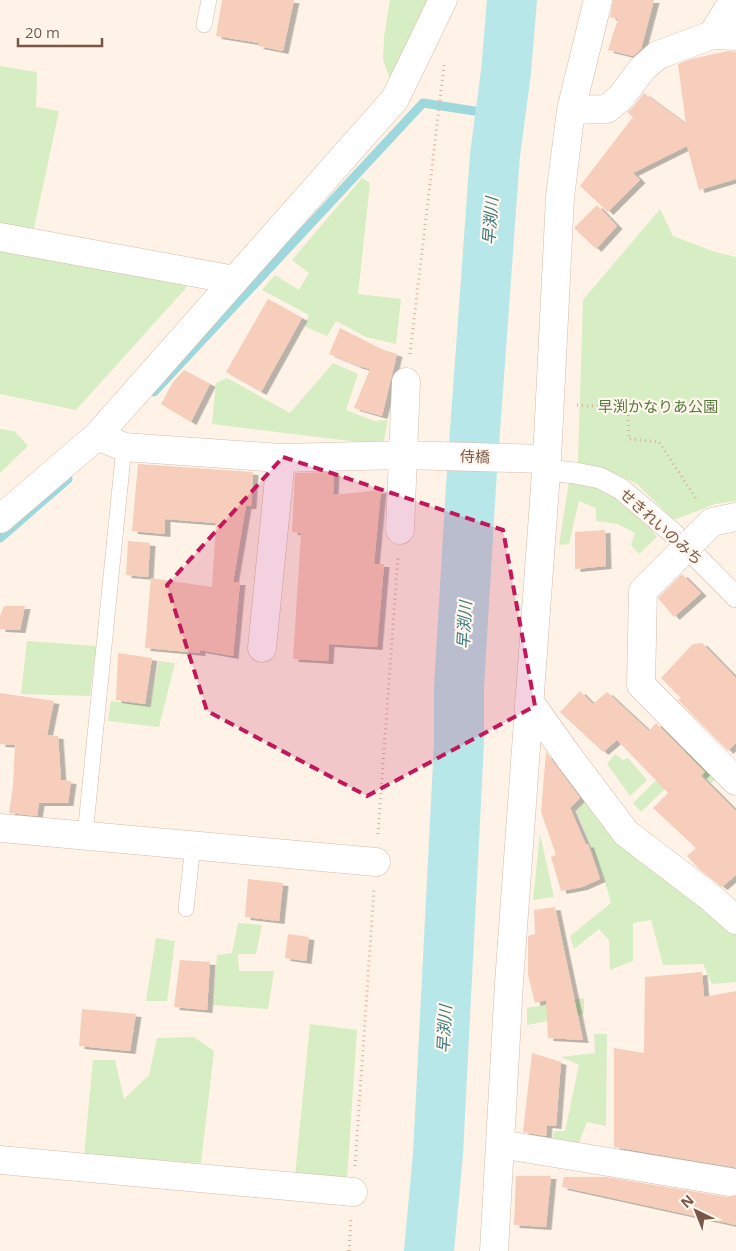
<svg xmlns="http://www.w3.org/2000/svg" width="736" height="1251" font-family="'Open Sans','Noto Sans JP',sans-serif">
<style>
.green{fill:#d7edc3}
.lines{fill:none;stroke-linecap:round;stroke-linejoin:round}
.stream{stroke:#9ed8dc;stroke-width:9}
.river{stroke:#b8e7ea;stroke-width:50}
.building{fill:#f6cebb;filter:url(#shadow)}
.service-casing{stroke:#d4bbad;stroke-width:16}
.pedestrian-casing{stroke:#d4bbad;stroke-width:22}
.minor-casing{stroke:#d4bbad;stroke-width:29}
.path{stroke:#dbb09e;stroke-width:3;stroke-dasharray:1 4;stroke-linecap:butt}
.service{stroke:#fff;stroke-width:15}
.pedestrian{stroke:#fff;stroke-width:21}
.minor{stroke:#fff;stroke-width:28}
.minor-bridge-casing{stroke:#d4bbad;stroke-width:29;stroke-linecap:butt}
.minor-bridge{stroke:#fff;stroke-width:28}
.marked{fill:#c2185b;fill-opacity:0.2;stroke:#c2185b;stroke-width:4;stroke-dasharray:10 6;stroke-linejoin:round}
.labels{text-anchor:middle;stroke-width:4.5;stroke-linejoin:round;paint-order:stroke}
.park-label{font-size:15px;fill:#547a3c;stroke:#fff7ee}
.street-label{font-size:15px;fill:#7a5648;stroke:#fff7ee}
.water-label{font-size:16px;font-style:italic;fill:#3a7a80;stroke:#fff7ee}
</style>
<defs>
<filter id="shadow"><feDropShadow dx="5.5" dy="3" stdDeviation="0" flood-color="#0004"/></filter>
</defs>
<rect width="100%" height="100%" fill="#fef3e6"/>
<!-- green -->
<path class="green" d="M390,0h53l-47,95 -13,-35 1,-23z
M0,66l37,6 -1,35 23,4 -28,131 -31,-5z
M362,178l8,5 -12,111 43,5 -5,45 -30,-7 -30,-16 -9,15 -23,-10 5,-11 -47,-25 13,-15 24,15 10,-17 -17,-13z
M660,209l13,27 42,16 21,5v244l-21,3 -41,16 -37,-36 -27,-13 -32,-8 5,-163z
M0,243l194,36 -118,131 -76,-16z
M333,363l25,11 -12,36 28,11 14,-1 -5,25 -171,-21 4,-41 11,-5 63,35z
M0,429l14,2 14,15 -27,26h-1z
M569,482l34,4 33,23 21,28 -18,17 -8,-9 4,-12 -17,-9 -22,-3v-13l-17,-7 -10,43 -10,1z
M27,641l69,5 -6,50 -69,-2z
M159,661l16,2 -16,64 -51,-6 3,-20 39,5z
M689,748l29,30 -7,5 -20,-20 -50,49 -8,-9z
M615,754l8,6 5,-2 19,22 -17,16 -23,-32z
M589,797l147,133v52l-24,2 -9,-20 -40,1 -12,-45 -18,3v38l-23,9 -1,-30 -10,-11 -25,20 -4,-13 41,-33 -7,-25 -28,-68z
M540,834l14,63 -21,3z
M238,923l24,2 -6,29h-18l1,17h35l-6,38 -55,-4 4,-50 15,-2z
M156,938l19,3 -8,60h-21z
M584,998v16l-57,11v-17z
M310,1024l47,6 -10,149 -52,-3z
M594,1034h13l-1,92 -19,-4 -10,26 -25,-5 2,-12h11l14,-66 -18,-8 34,-4z
M194,1037l20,14 -13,112 -117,-7 9,-96h22l9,39 25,-24 8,-37z"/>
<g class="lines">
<!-- stream -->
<path class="stream" d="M154,392l269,-289 77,12
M0,538l68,-59"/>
<!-- river -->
<path class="river" d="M429,1251l9,-97 21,-411v-56l12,-201 24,-331 11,-83 6,-72"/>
</g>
<!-- building -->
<path class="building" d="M222,0h72l-11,51 -25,-5 1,-3 -43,-7z
M613,0h41l-13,49 -8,7 -25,-6 10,-31 -8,-2z
M728,51l8,1v127l-37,11 -12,-44 -54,27 7,7 -32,32 -28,-26 53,-69 -6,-5 6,-5 11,-14 42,31 -8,-60 13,-5z
M597,205l20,21 -21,23 -22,-21z
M268,299l34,19 -41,74 -35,-20z
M340,328l41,21 16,5 -15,62 -28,-8 16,-39 -12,-3 -29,-12z
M184,370l26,14 -19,38 -30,-18 12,-22z
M138,464l115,8 -2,34h-5l-13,76h7l-7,74 -33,-6v3l-55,-5 6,-70 61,9 4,-64 -51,-4v15l-33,-3z
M334,472l-1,23 48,-5 -7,74h10l-7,83 -48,-3 -1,17 -35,-2 8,-126 -9,-1 3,-59z
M605,530l1,36 -31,3v-37z
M128,541l22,2 -2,34 -22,-2z
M682,574l19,19 -27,24 -16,-19z
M4,606h21l-5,24 -20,-1v-13z
M702,643l34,35v65l-8,8 -50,-51 3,-2 -20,-20 32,-34z
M118,653l34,5 -7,46 -29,-4z
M580,691l13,13 14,-12 42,39 7,-8 49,49 -4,4 35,35v64l-14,12 -22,-17 -13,-14 9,-8 -43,-40 15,-15 -51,-53 -14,12 -43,-40z
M0,693l54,8 -7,34 11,1 3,44 10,1 -3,22h-29l-2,13 -28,-3 4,-27 2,-41 -15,-1z
M546,752l34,46 -10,10 16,37 2,-1 12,35 -18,8 -21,4 -10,-34 5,-2 -15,-43z
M248,879l35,4 -4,38 -34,-4z
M555,907l28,133 -35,-2 -2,-38 -11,3 -7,-28v-39l7,-2 -1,-24z
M288,934l21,3 -3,24 -21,-3z
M180,960l30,2 -3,48 -33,-3z
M702,972l2,25 32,-6v177l-3,-1 -119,-20v-99l30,5 1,-76z
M82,1009l54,5 -6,37 -51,-5z
M532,1053l29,9 -5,64 -9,-1 -1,11 -23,-4z
M516,1176h35l-5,51 -32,-2z
M564,1177h42l121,20 9,-1v29l-174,-38z"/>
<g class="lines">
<!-- service casing -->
<g class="service-casing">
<path id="service" d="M204,25l5,-25
M85,835l39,-388
M186,909l7,-64"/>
</g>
<!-- pedestrian casing -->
<g class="pedestrian-casing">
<path id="pedestrian" d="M546,470l29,3 25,5 21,11 53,45 62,63"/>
</g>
<!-- minor casing -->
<g class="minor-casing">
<path id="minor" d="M734,0l-22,35 24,1
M571,110l36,-1 14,-12 22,-29 15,-13 54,-20
M0,237l235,43
M97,436l27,11 157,11 122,-3 144,4
M0,519l97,-83 298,-337 48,-99
M400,530l6,-148
M699,535l13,-13 24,-5
M673,561l-30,30 -2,94 95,96
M262,648l19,-190
M529,701l39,55 58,77 84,64 26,23
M0,828l376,34
M500,1144l230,38
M0,1160l353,32
M494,1251l15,-268 38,-524 13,-262 11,-87 27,-110"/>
</g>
<!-- path -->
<path class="path" d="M410,354l34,-289
M577,405l11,1h40l1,33 30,3 38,58
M378,834l20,-278
M355,1166l19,-276
M349,1251l2,-32"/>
<!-- service -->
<use href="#service" class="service"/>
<!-- pedestrian -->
<use href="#pedestrian" class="pedestrian"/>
<!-- minor -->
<use href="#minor" class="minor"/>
<!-- minor-bridge casing -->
<g class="minor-bridge-casing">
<path id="minor-bridge" d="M673,561l26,-26"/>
</g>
<!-- minor-bridge -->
<use href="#minor-bridge" class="minor-bridge"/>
</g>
<!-- marked area -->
<path class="marked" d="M283,457l220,73 32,176 -168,90 -160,-85 -40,-126z"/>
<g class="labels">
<!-- park labels -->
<g class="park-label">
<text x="658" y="412">早渕かなりあ公園</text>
</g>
<!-- street labels -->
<g class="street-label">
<text transform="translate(475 457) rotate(2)" y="5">侍橋</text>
<text transform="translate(661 527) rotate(42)" y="5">せきれいのみち</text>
</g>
<!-- water labels -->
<g class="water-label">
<text transform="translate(490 221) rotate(-86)" y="6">早渕川</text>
<text transform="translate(464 625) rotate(-87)" y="6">早渕川</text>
<text transform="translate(444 1029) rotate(-87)" y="6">早渕川</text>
</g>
</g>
<!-- north arrow -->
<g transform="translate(696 1211) rotate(317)" stroke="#fff7ee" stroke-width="4" paint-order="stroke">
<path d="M0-4L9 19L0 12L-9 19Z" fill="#7a5648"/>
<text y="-8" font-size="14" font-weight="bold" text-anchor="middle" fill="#7a5648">N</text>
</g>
<!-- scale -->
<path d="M18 38v8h84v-8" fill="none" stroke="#7a5648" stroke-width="2.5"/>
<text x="25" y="38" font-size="15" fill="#7a5648" stroke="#fff7ee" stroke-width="4" paint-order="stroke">20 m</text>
</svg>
